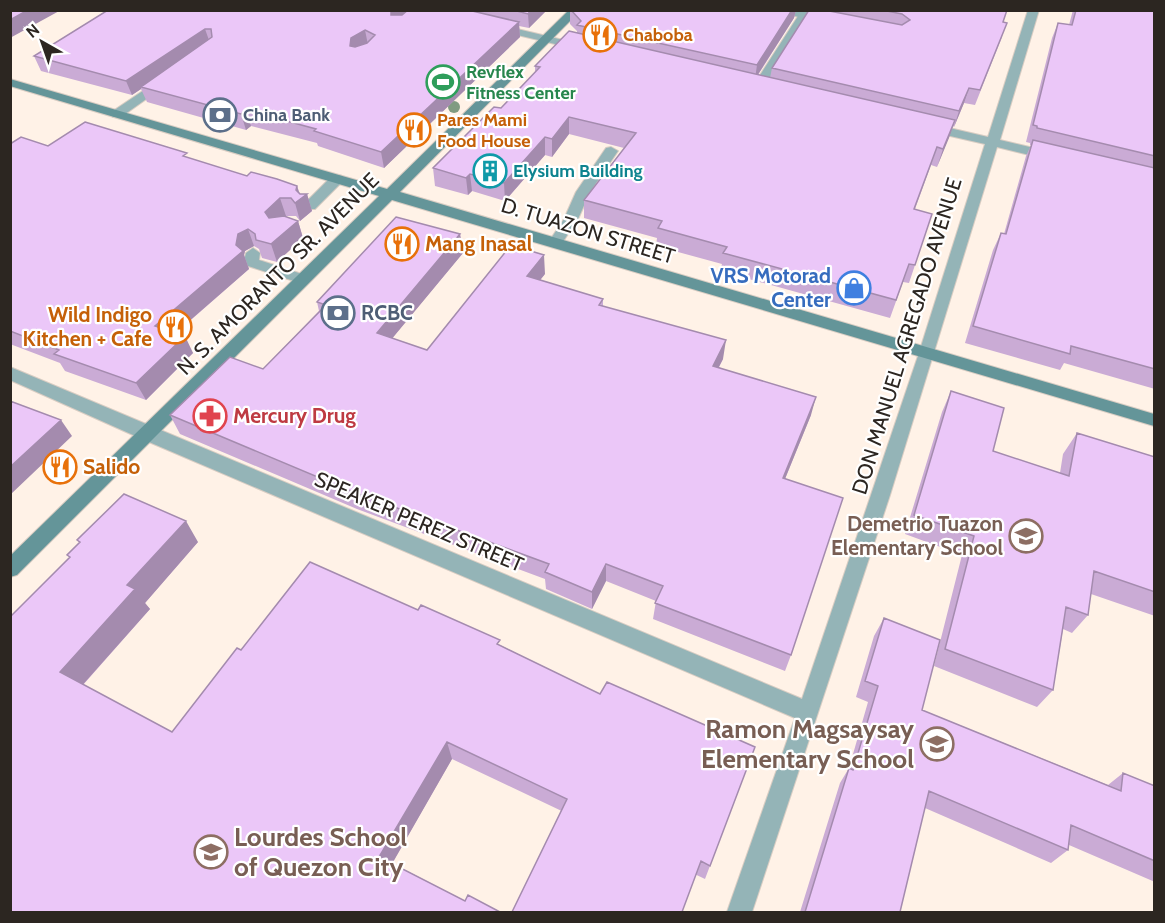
<svg xmlns="http://www.w3.org/2000/svg" width="1165" height="923" font-family="Cabin,sans-serif">
<style>
.lines{fill:none;stroke-linecap:round;stroke-linejoin:round}
.lane-casing{stroke:#d9cdc3;stroke-width:2}
.street-casing{stroke:#d9cdc3;stroke-width:2}
.secondary-casing{stroke:#d9cdc3;stroke-width:2}
.lane{fill:#94b4b7;fill-rule:evenodd}
.street{fill:#94b4b7;fill-rule:evenodd}
.secondary{fill:#649599;fill-rule:evenodd}
.tree{fill:#809b81}
.wall{fill:#caabd5}
.shaded-wall{fill:#a48bae}
.building{fill:#ebc7f8;stroke:#a48bae;stroke-width:1.5;fill-rule:evenodd}
.labels{text-anchor:middle;stroke-width:4.5;stroke-linejoin:round;paint-order:stroke}
.far-food-label{font-size:18px;font-weight:bold;fill:#c56008;stroke:#fff;text-anchor:start}
.far-leisure-label{font-size:18px;font-weight:bold;fill:#27864d;stroke:#fff;text-anchor:start}
.far-service-label{font-size:18px;font-weight:bold;fill:#4e5e75;stroke:#fff;text-anchor:start}
.far-culture-label{font-size:18px;font-weight:bold;fill:#0d838f;stroke:#fff;text-anchor:start}
.street-label{font-size:21px;fill:#2c2621;stroke:#fff}
.food-label{font-size:21px;font-weight:bold;fill:#c56008;stroke:#fff;text-anchor:start}
.shop-label{font-size:21px;font-weight:bold;fill:#366cbe;stroke:#fff;text-anchor:end}
.service-label{font-size:21px;font-weight:bold;fill:#4e5e75;stroke:#fff;text-anchor:start}
.health-label{font-size:21px;font-weight:bold;fill:#be3a42;stroke:#fff;text-anchor:start}
.education-label{font-size:21px;font-weight:bold;fill:#785e54;stroke:#fff;text-anchor:end}
.near-education-label{font-size:26px;font-weight:bold;fill:#785e54;stroke:#fff;text-anchor:end}
</style>
<rect width="100%" height="100%" fill="#fff2e7"/>
<g class="lines">
<!-- lane casing -->
<g class="lane-casing">
<path id="lane" d="M775,10h21l14,6 -5,3z
M611,147l7,4 -28,41 -12,27 -18,27h-10l-2,-3 16,-24 12,-27 30,-44z
M337,175l5,1 2,3 -2,3 -27,27h-10l-2,-3 2,-3 27,-27z
M253,248l7,5 -1,7 49,16 3,3 -8,5 -55,-18 -4,-5 2,-8z"/>
</g>
<!-- street casing -->
<g class="street-casing">
<path id="street" d="M802,10h11l-50,79h-8l-2,-3z
M1028,10h11l-39,130 55,13 2,3 -7,4 -53,-13 -107,348 -138,417h-25l68,-194 -653,-279 -132,-59v-13l792,332 116,-343 67,-212 -61,-14 -2,-3 6,-4 60,14z
M496,24l88,21 2,2 -6,3 -88,-21v-4z
M162,78l6,4 -2,3 -45,32h-8l-2,-3 2,-3z"/>
</g>
<!-- secondary casing -->
<g class="secondary-casing">
<path id="secondary" d="M569,10h12l-181,182 754,222v12l-762,-226 -375,375 -7,2v-21l369,-360 -369,-110v-7l377,110z"/>
</g>
<!-- lane -->
<use href="#lane" class="lane"/>
<!-- street -->
<use href="#street" class="street"/>
<!-- secondary -->
<use href="#secondary" class="secondary"/>
</g>
<!-- trees -->
<circle class="tree" cx="454" cy="107" r="6"/>
<!-- wall -->
<path class="wall" d="M108,10h439l-18,18 -10,-2 1,11 -136,131 -66,-22 -1,-3 -66,-17 -5,4 -99,-28 -6,-13 -9,6 -91,-24 -7,-15z
M570,10h226l-2,8 -36,57 12,3 2,-10 37,-58h198l-4,12 -1,15 -27,68 -11,-2 -10,24 -1,-1 -16,41 -6,-2 -16,44v56l-6,18 -6,-1 -13,36 -170,-47 2,-7 -66,-18 1,-8 -73,-20v-18l40,-52 -55,-14 -17,23 -7,-2 -40,46 -33,-10 -4,4 -33,-9 -2,-18 68,-60 34,-35v-7l42,-33v-2l-7,-7z
M1073,10h82v379l-91,-26 -4,7 -95,-27 28,-93 8,-17 3,1 22,-78 5,-11h-1v-2l-4,-1 26,-104 6,-15 11,2z
M10,144l38,2 141,12 58,18 50,10 3,8h7l5,17 -12,10 -4,-5h-11l13,5 5,17 -26,24 -15,-4 -3,-9 -5,-3 -9,5 -1,4 5,14 -73,64 17,20 -47,47 -81,-29 -5,-8 -50,-19z
M460,234l3,19 -71,85 35,12 118,-76 -5,6 63,19v7l120,53 -4,8 92,48 -26,64 6,176 -6,16 -132,-52 3,-18 -50,-20 -14,28 -46,-20 -1,-10 -188,-70 -177,-75 -10,-19 93,-46 56,-58 -2,-9z
M951,391l42,60 67,22 3,-19 14,-21 78,24v159l-64,-22 -3,21 -16,18 -9,-4 -10,61 -16,17 -103,-41 28,-111 -57,-21 37,-122z
M77,540l121,2 -53,61 5,6 -67,76 89,47 69,-82 259,-5 100,49 155,53 -50,132 -253,-120 -60,104 73,38 35,11h-490l59,-355 -2,-2 12,-12z
M884,618l38,92 186,75 15,-12 32,13v96l-86,-37 -1,5 -17,13 -126,-55 -25,104h-100l40,-129 9,-15 19,-66 -12,-5 18,-61z"/>
<!-- shaded-wall -->
<path class="shaded-wall" d="M28,10h33l-51,28v-18z
M391,10h17l-14,12 -3,-7z
M531,10h16l-18,18 -1,-14z
M792,10h4l-2,8 -39,61 2,-14z
M519,22l1,15 -136,131 -3,-16z
M205,29l5,14 -69,44v2l-9,6 -6,-14z
M365,30l3,15 -14,8 -4,-7 1,-8z
M969,88l-5,15 -10,24 5,-16z
M246,110l5,16 -5,4 -5,-16z
M569,117v17l-17,23v-18z
M955,120l-6,18 -12,29 6,-18z
M545,137v18l-40,46 -1,-18z
M470,174l2,17 -4,4 -2,-17z
M297,186l4,13 6,-5 5,17 -12,10 -5,-18z
M280,198l6,18 -15,14 -6,-18z
M298,221l5,17 -26,24 -6,-18z
M248,229l6,17 -9,5 -1,4 5,14 -85,74 -9,-17 83,-92z
M460,234l3,19 -82,99 -4,-19z
M544,255l1,19 -17,21 -1,-19z
M185,336l8,17 -47,47 -10,-17z
M726,340l-3,19 -13,25 3,-18z
M816,397l-5,18 -33,81 5,-18z
M61,420l11,16 -62,59v-28z
M186,521l12,21 -53,61 5,6 -72,81 -18,-18 67,-87z
M606,564v17l-14,28v-17z
M447,742l5,17 -64,112 -9,-14z"/>
<!-- building -->
<path class="building" d="M10,10h18l-18,10z
M108,10h283v5h11l6,-5h60l51,12 -138,130 -67,-21 2,-2 -70,-19 -5,4 -100,-27 71,-50 -1,-8h-6l-79,52 -92,-25zM365,30l10,5 -8,8 -12,4 -5,-1 1,-8z
M513,10h18l-3,4z
M571,10h221l-35,55 -180,-40 4,-4z
M809,10h15l78,15 8,-5 -8,-6 -20,-4h125l-4,12 4,1 -27,67 -11,-2 -10,23 -187,-43z
M1076,10h79v146l-118,-28v-2l-4,-1 25,-102 14,2z
M569,31l386,89 -12,29 -6,-2 -23,62 18,5 -17,51 -6,-1 -13,36 -173,-47 4,-6 -69,-19 4,-7 -78,-21 52,-67 -67,-16 -17,22 -7,-2 -41,46 -34,-9 -4,4 -33,-10 61,-61 7,1 39,-41 -5,-1z
M85,122l102,31 -4,3 64,20 4,-4 26,7 20,7 -1,4 4,4h7l-12,9 -4,-5h-11l-15,14 4,6 15,-2 14,5 -27,23 -15,-4 -1,-6 -7,-5 -10,5 -2,11 7,6 -88,75 30,10 -49,47 -82,-29 5,-4 -49,-19v-187l11,-7 27,9z
M1033,140l122,28v201l-84,-23 -1,8 -97,-28 28,-93 5,1z
M396,217l64,17 -83,99 50,17 84,-105 33,10 -17,21 76,23 -4,6 127,35 -13,26 103,31 -33,81 60,20 -52,157 -136,-52 8,-17 -57,-22 -14,28 -47,-20 4,-8 -198,-73 -181,-76 60,-58 33,12 63,-64 -9,-3z
M951,391l53,17 -11,43 76,25 8,-43 78,24v135l-61,-21 -6,44 -22,-8 -13,83 -108,-41 29,-113 -60,-21z
M10,401l51,19 -51,47z
M124,494l62,27 -59,64 8,4 -75,83 112,60 65,-84 4,2 69,-88 108,48 3,-5 79,35 -3,4 103,50 7,-12 148,65 -45,119 -9,-5 -19,51h-170l55,-113 -120,-57 -68,115 86,44 3,-6 32,17h-490v-295l60,-60 -3,-2 13,-13 -3,-2z
M884,618l56,22 -18,70 199,81 2,-18 32,13v75l-84,-36 -3,25 -139,-59 -29,121h-95l44,-144 4,2 25,-84 -13,-5z"/>
<!-- icons -->
<defs>
<g id="restaurant-ring" transform="scale(1.725)"><circle r="9.5" fill="#fff" stroke="#e8710a" stroke-width="1.5"/><path d="M-5-6h1v4h1v-4h1v4h1v-4h1v5L-1.5 .5V6h-2V.5L-5-1ZM5-6V6H3V1.5H1.5Q1.5-4 5-6Z" fill="#e8710a"/></g>
<g id="stadium-ring" transform="scale(1.725)"><circle r="9.5" fill="#fff" stroke="#2e9e5b" stroke-width="1.5"/><path d="M0-5a6.5 5 0 1 0 0 10a6.5 5 0 1 0 0-10ZM-3.5-1.8h7v3.6h-7Z" fill="#2e9e5b"/></g>
<g id="bank-ring" transform="scale(1.725)"><circle r="9.5" fill="#fff" stroke="#5c6f8a" stroke-width="1.5"/><path d="M-6-4H6V4H-6ZM0-2.3a2.3 2.3 0 1 0 0 4.6a2.3 2.3 0 1 0 0-4.6Z" fill="#5c6f8a"/></g>
<g id="building-ring" transform="scale(1.725)"><circle r="9.5" fill="#fff" stroke="#0f9aa8" stroke-width="1.5"/><path d="M-4-6H4V6H1V3H-1V6H-4ZM-2.5-4.3h1.7v1.8h-1.7ZM.8-4.3h1.7v1.8H.8ZM-2.5-1h1.7V.8h-1.7ZM.8-1h1.7V.8H.8Z" fill="#0f9aa8"/></g>
<g id="shop-ring" transform="scale(1.725)"><circle r="9.5" fill="#fff" stroke="#3f7fe0" stroke-width="1.5"/><path d="M-5-2.5h2.3a2.7 3.5 0 0 1 5.4 0H5L5.5 6h-11ZM-1.5-2.5h3a1.5 2.3 0 0 0-3 0Z" fill="#3f7fe0"/></g>
<g id="pharmacy-ring" transform="scale(1.725)"><circle r="9.5" fill="#fff" stroke="#e0444e" stroke-width="1.5"/><path d="M-2-6h4v4h4v4h-4v4h-4v-4h-4v-4h4Z" fill="#e0444e"/></g>
<g id="school-ring" transform="scale(1.725)"><circle r="9.5" fill="#fff" stroke="#8d6e63" stroke-width="1.5"/><path d="M0-5L7-2L0 1L-7-2ZM-4 1L0 2.5L4 1V4Q0 6-4 4Z" fill="#8d6e63"/></g>
</defs>
<g fill-rule="evenodd">
<use href="#restaurant-ring" x="600" y="35"/>
<use href="#stadium-ring" x="443" y="82"/>
<use href="#bank-ring" x="220" y="115"/>
<use href="#restaurant-ring" x="414" y="130"/>
<use href="#building-ring" x="490" y="171"/>
<use href="#restaurant-ring" x="402" y="244"/>
<use href="#shop-ring" x="854" y="288"/>
<use href="#bank-ring" x="338" y="313"/>
<use href="#restaurant-ring" x="175" y="327"/>
<use href="#pharmacy-ring" x="210" y="416"/>
<use href="#restaurant-ring" x="60" y="467"/>
<use href="#school-ring" x="1026" y="536"/>
<use href="#school-ring" x="937" y="744"/>
<use href="#school-ring" x="211" y="852"/>
</g>
<g class="labels">
<!-- far-food labels -->
<g class="far-food-label">
<text x="623" y="41">Chaboba</text>
<text x="437" y="126">Pares Mami<tspan x="437" dy="21">Food House</tspan></text>
</g>
<!-- far-leisure labels -->
<g class="far-leisure-label">
<text x="466" y="78">Revflex<tspan x="466" dy="21">Fitness Center</tspan></text>
</g>
<!-- far-service labels -->
<g class="far-service-label">
<text x="243" y="121">China Bank</text>
</g>
<!-- far-culture labels -->
<g class="far-culture-label">
<text x="513" y="177">Elysium Building</text>
</g>
<!-- street labels -->
<g class="street-label">
<text transform="translate(588 231) rotate(17)" y="7">D. TUAZON STREET</text>
<text transform="translate(278 274) rotate(-45)" y="7">N. S. AMORANTO SR. AVENUE</text>
<text transform="translate(907 336) rotate(-73)" y="7">DON MANUEL AGREGADO AVENUE</text>
<text transform="translate(419 522) rotate(23)" y="7">SPEAKER PEREZ STREET</text>
</g>
<!-- food labels -->
<g class="food-label">
<text x="425" y="251">Mang Inasal</text>
<text x="152" y="322" text-anchor="end">Wild Indigo<tspan x="152" dy="24">Kitchen + Cafe</tspan></text>
<text x="83" y="474">Salido</text>
</g>
<!-- shop labels -->
<g class="shop-label">
<text x="831" y="283">VRS Motorad<tspan x="831" dy="24">Center</tspan></text>
</g>
<!-- service labels -->
<g class="service-label">
<text x="361" y="320">RCBC</text>
</g>
<!-- health labels -->
<g class="health-label">
<text x="233" y="423">Mercury Drug</text>
</g>
<!-- education labels -->
<g class="education-label">
<text x="1003" y="531">Demetrio Tuazon<tspan x="1003" dy="24">Elementary School</tspan></text>
</g>
<!-- near-education labels -->
<g class="near-education-label">
<text x="914" y="738">Ramon Magsaysay<tspan x="914" dy="30">Elementary School</tspan></text>
<text x="234" y="846" text-anchor="start">Lourdes School<tspan x="234" dy="30">of Quezon City</tspan></text>
</g>
</g>
<!-- border -->
<rect width="1165" height="923" fill="none" stroke="#2c2621" stroke-width="24"/>
<!-- north arrow -->
<g transform="translate(42 42) rotate(320)" stroke="#ffffff" stroke-width="4.5" paint-order="stroke">
<path d="M0-4.5L10 22L0 15L-10 22Z" fill="#2c2621"/>
<text y="-9" font-size="16" font-weight="bold" text-anchor="middle" fill="#2c2621">N</text>
</g>
</svg>
